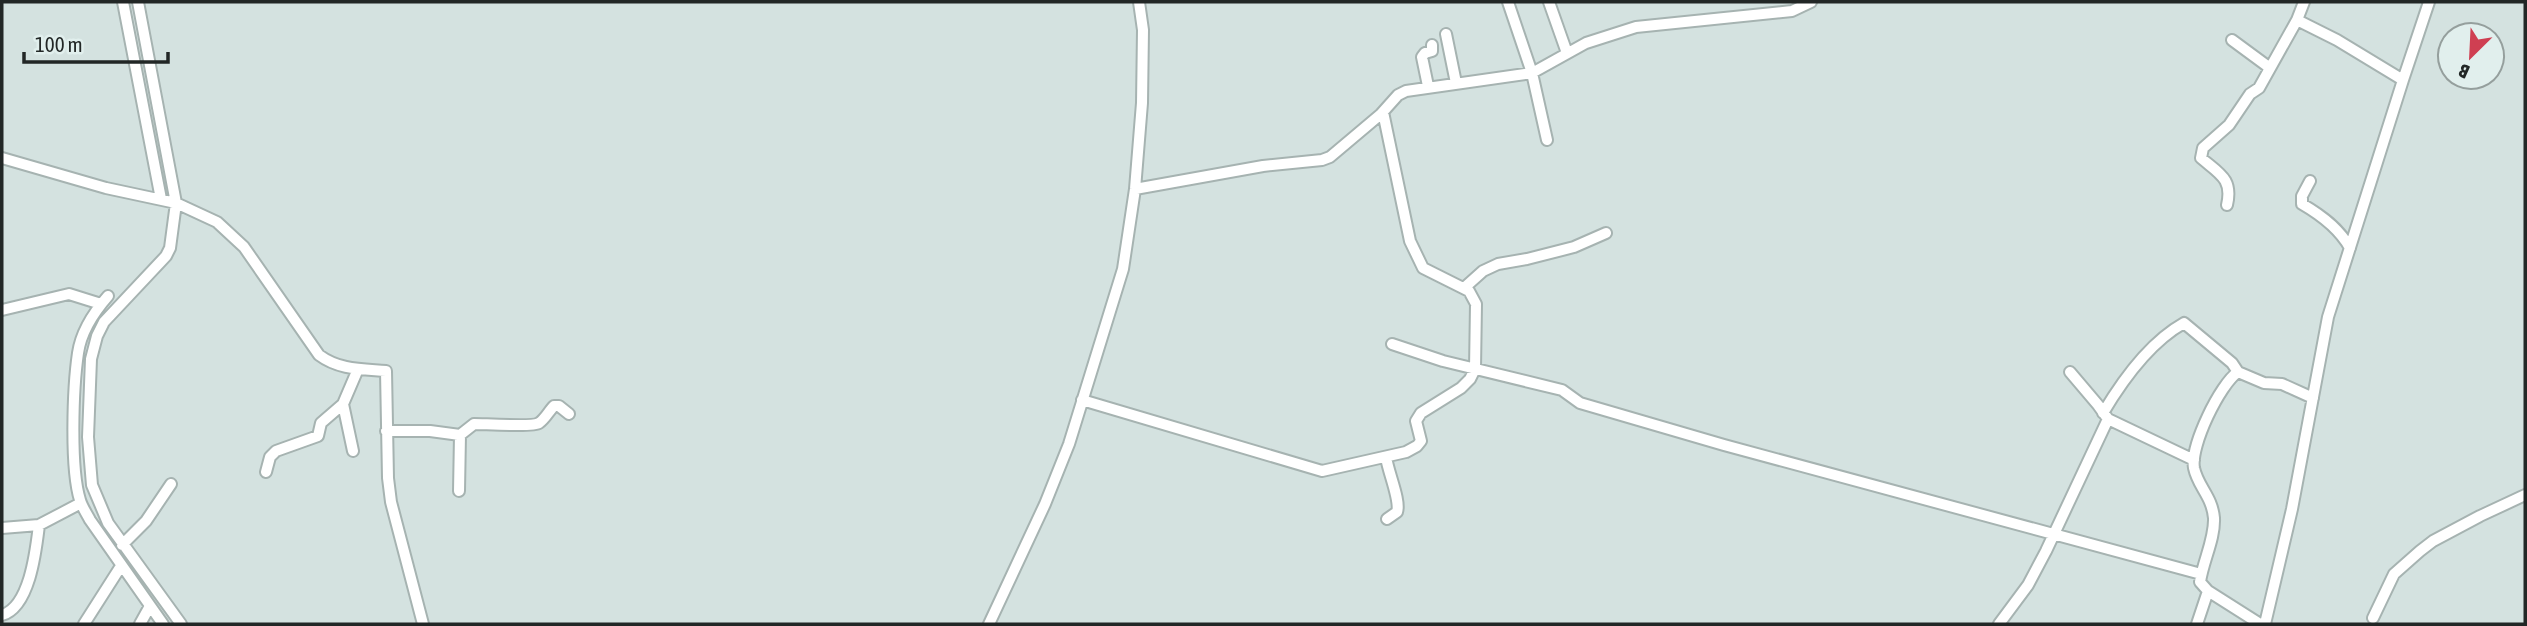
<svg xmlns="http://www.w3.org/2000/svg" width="2527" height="626" font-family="'Asap Condensed',sans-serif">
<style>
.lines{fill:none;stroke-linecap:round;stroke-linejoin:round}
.minor-casing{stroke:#a6b3b1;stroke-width:14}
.minor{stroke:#fff;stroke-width:10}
</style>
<rect width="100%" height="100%" fill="#d4e2e0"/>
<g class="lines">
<!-- minor casing -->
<g class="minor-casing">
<path id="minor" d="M123,2l38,197
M138,2l38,201 -6,45 -4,8 -62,66 -7,14 -6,23 -3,78 4,48 16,38 73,101
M1508,2l24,71 15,67
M1549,2l18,51
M2297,20l7,-18
M1446,34l10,49
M2232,40l38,28
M1428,86l-6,-29 3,-4 7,-2v-6
M2,158l104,30 70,15 41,19 27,25 75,108c20,15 43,14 67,16l2,107 3,24 32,122
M2310,181l-8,15v8c19,11 37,24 48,44
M1135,189l128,-23 59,-6 8,-3 51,-43 17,-19 8,-4 126,-18 54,-30 50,-16 156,-16 19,-9
M2227,205c6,-26 -7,-31 -26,-47l2,-10 26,-23 21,-31 9,-6 38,-68 40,20 66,40
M1464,288l19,-17 15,-7 29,-5 47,-12 32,-14
M108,296c-14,16 -27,36 -30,57 -5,34 -8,115 2,147 2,7 7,14 10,20l73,104
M2,310l67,-16 32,10
M1392,344l51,17 119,29 18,13 144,42 477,129
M2070,372l28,33 10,14 86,41
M1082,400l240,71 84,-19 11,-6 4,-5 -5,-20 5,-8 40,-25 9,-9 5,-10 1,-65 -7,-13 -46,-23 -13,-27 -27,-129
M343,404l10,47
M2103,413c19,-32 47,-71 81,-90l48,40 6,9
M386,431h44l30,4 14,-11c11,0 59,3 65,-1 6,-4 10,-12 15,-17h5l10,8
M1386,457c2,15 15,44 11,55l-10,7
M266,472l4,-15 6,-6 42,-15 3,-13 22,-19 15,-35
M459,491l1,-56
M2,528l37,-3 42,-22
M122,545l24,-24 25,-37
M2,615c28,-8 34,-65 37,-90
M2373,618l21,-44 26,-23 13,-10 47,-25 45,-21
M84,624l37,-58
M140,624l10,-18
M989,624l56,-120 24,-60 54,-175 12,-80 7,-86 1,-73 -4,-28
M1999,624l29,-39 18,-34 62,-132
M2197,624l11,-33
M2260,624l-52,-33 -8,-9c3,-21 15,-43 14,-64 -2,-22 -16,-31 -20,-50 -4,-22 26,-84 44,-96l26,11 18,1 31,14
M2265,624l27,-115 36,-192 75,-237 26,-78"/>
</g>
<!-- minor -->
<use href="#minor" class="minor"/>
</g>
<!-- border -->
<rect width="2527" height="626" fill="none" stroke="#222726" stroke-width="7"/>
<!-- north arrow -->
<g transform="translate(2471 56) rotate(204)"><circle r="33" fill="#e1efed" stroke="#959f9d" stroke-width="2"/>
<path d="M0-5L12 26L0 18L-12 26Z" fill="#cf3f52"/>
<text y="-10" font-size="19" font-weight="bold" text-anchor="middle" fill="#222726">B</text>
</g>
<!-- scale -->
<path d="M24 52v10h144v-10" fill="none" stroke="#222726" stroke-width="3.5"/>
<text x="35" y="52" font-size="21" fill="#222726" stroke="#e1efed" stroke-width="5" paint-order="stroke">100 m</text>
</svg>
